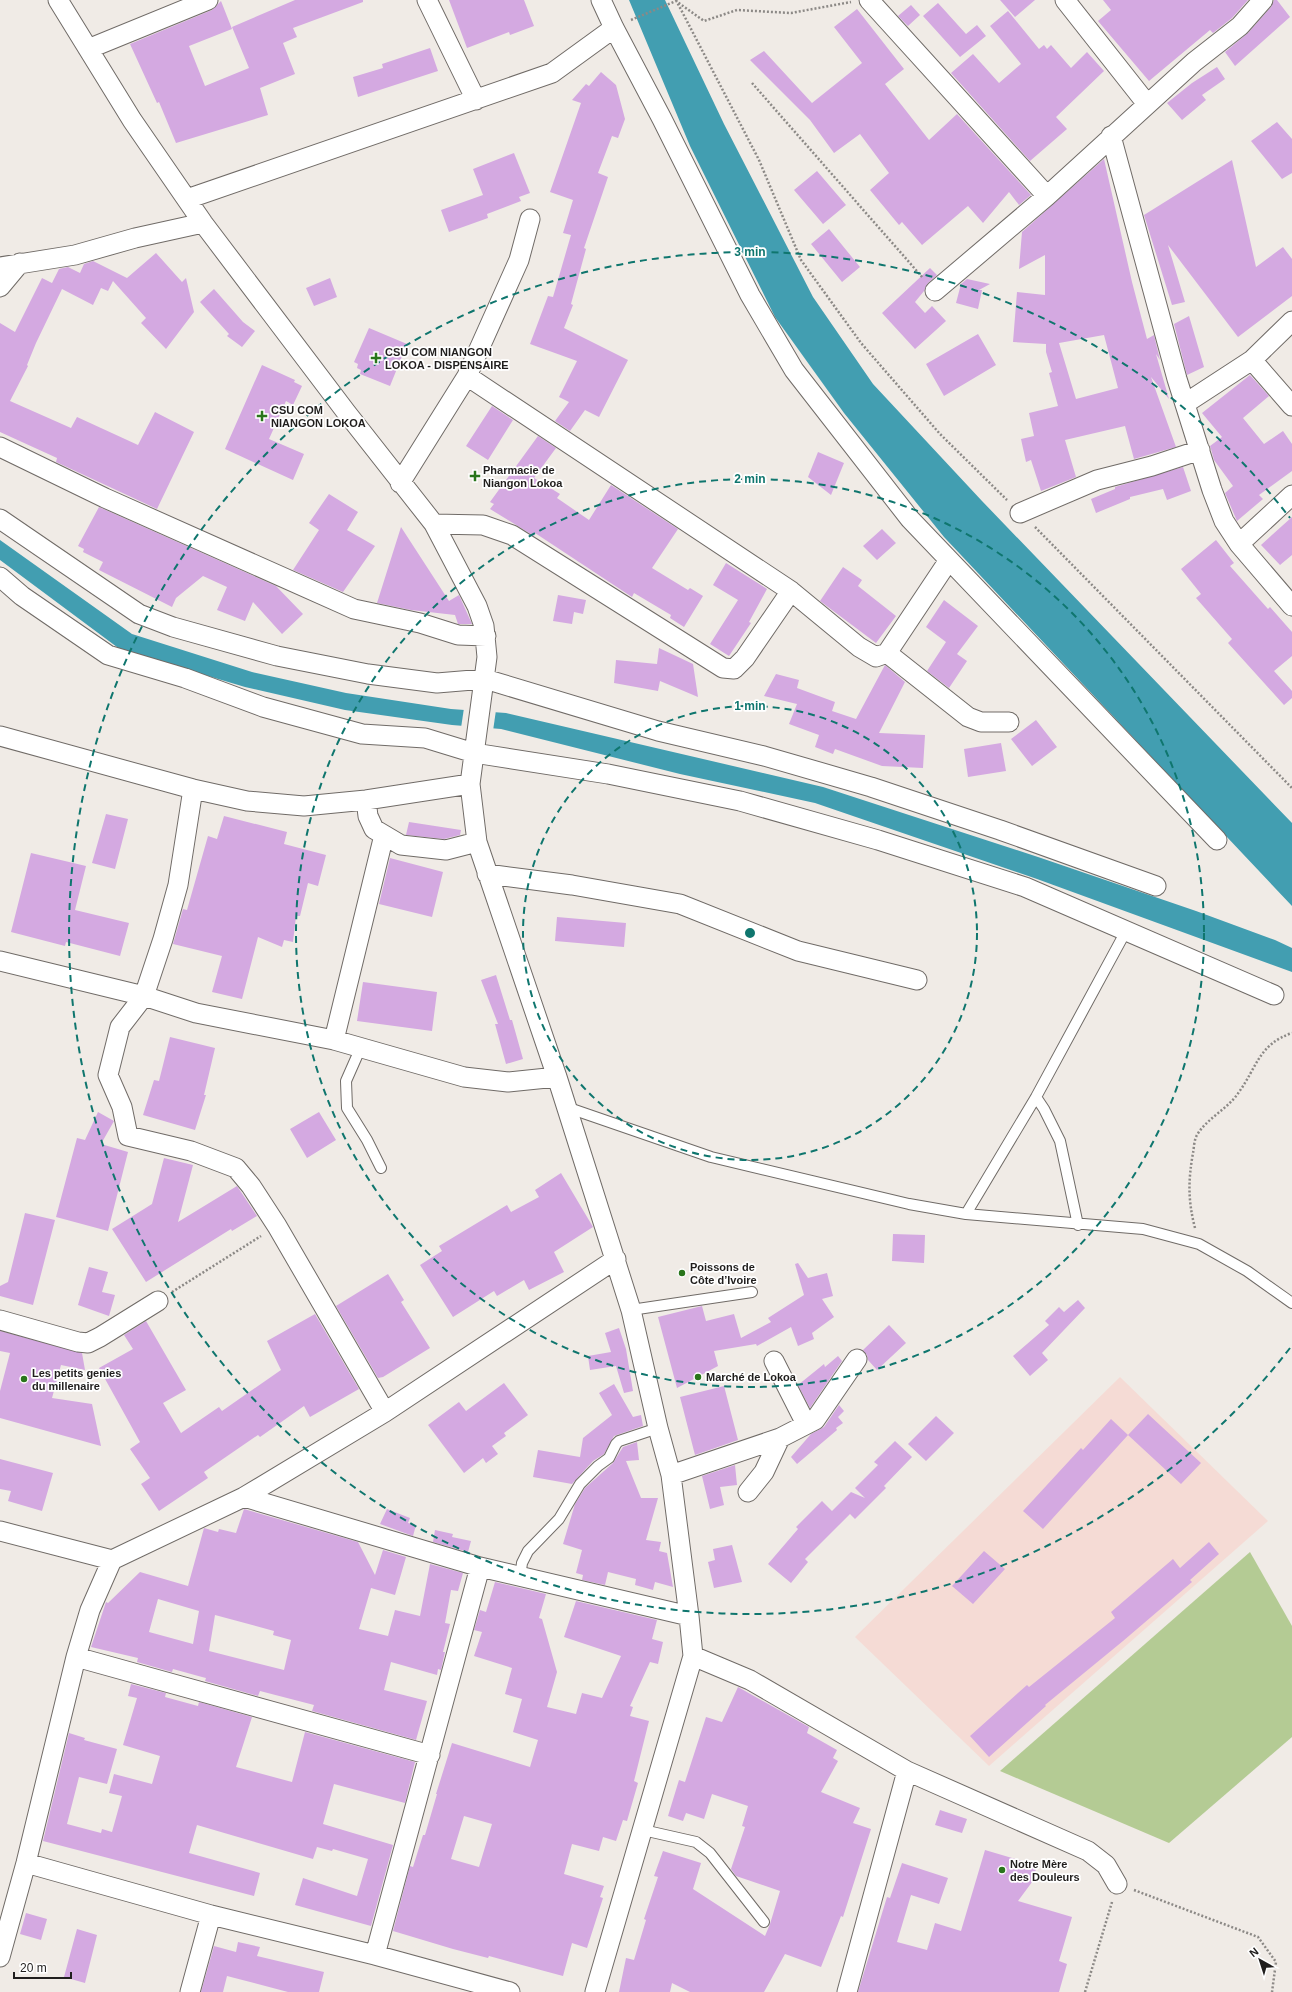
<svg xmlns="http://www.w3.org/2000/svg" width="1292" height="1992" font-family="Arial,sans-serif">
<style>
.education{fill:#f5dbd5}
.green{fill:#b4cb94}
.water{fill:#429eb1}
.pier{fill:#f0ebe6}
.building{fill:#d4a9e1;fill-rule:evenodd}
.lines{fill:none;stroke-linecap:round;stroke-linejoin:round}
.lane-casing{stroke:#706b67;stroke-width:12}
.street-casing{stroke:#706b67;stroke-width:21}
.path{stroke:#8c8986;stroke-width:2.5;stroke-dasharray:2 2;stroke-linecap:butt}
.lane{stroke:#fff;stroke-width:10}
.street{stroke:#fff;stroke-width:19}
.ring{fill:none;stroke:#0f766e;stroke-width:2;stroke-dasharray:7 5}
.poi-dot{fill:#29751b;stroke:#fff;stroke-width:1.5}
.labels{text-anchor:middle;stroke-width:3.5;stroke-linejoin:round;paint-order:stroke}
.poi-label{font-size:11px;font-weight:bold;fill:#201e1d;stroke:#fff;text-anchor:start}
.centre{fill:#0f766e;stroke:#fff;stroke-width:2}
.ring-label{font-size:12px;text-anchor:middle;font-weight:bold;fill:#0f766e;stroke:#fff;stroke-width:3.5;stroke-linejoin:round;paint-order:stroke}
</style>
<rect width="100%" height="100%" fill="#f0ebe6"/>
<!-- education -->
<path class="education" d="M1120,1377l148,144 -279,245 -134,-129z"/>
<!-- green -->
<path class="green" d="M1250,1552l42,74v111l-123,106 -169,-72z"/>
<!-- water -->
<path class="water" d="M629,0h36l59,124 89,173 60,87 109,117 310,322v83l-348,-369 -100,-124 -69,-96 -85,-171z
M0,540l132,94 120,38 94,21 105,16 55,4 317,74 218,71 155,53 79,29 17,8v24l-255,-93 -222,-76 -135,-29 -179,-45 -49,-4 -107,-15 -100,-23 -124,-37 -121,-90z"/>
<!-- pier -->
<path class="pier" d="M464,708l32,2 -3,21 -32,-3z"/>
<!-- building -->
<path class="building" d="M295,0h68v2l-70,26 4,9 -14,6 12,31 -35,14 8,27 -92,28 -17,-41 -2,1 -27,-59 82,-34 9,-9 11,28 -43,17 16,40 44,-18 -17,-41z
M449,0h75l10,26 -24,9 -1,-3 -42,16z
M1000,0h35l-20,17z
M1103,0h145l-16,18 -19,15 -3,-3 -61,51 -51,-60 13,-11z
M1274,0h3l13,17 -55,49 -10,-14 23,-19 23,-26z
M938,3l28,31 11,-9 9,11 -26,21 -37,-41z
M911,5l9,10 -12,11 -10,-10z
M857,9l47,60 -19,15 44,56 28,-26 74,81 -12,10 -10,-13 -26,31 -15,-17 -46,39 -20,-23 -3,3 -29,-35 19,-17 -29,-39 -26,19 -24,-33 -60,-60 14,-9 48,52 50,-40 -28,-36z
M1008,11l31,38 5,-4 3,4 4,-4 20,23 16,-16 17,19 -48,46 11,12 -37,32 -79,-88 22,-19 26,29 22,-19 -31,-38z
M430,48l8,23 -80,26 -5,-20 30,-9 -1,-4z
M1217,67l8,12 -23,16 4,5 -24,20 -15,-17 25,-20z
M601,72l15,13 9,34 -7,19 -6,-2 -14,37 10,4 -24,71 2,1 -15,55 2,1 -9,23 64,32 -29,57 -14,-7 -15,21 -15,-10 14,-19 -10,-5 18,-36 -47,-17 18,-48 5,1 18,-62 -8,-2 10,-33 -23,-8 31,-89 -9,-3 14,-16 3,2z
M1277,122l15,17v34l-10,6 -31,-38z
M514,153l16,40 -11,4 2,4 -34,13 1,4 -39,14 -8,-22 42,-15 -10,-26z
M1104,159l28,123 15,57 7,-4 6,25 -4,-6 13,45 -18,-22 25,70 -42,12 -9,-33 -60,14 11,37 -35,14 -10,-31 -5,2 -5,-23 13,-3 -5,-23 29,-7 -9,-33 3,-1 -6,-20v-8l-33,-2 4,-50 28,3v-40l-26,14 3,-37zM1104,335l14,53 -42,11 -17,-56z
M1232,160l24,107 27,-20 9,12v37l-54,41 -70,-92 17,57 -13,3 -28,-90z
M817,171l29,34 -23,19 -29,-34z
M829,229l31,38 -18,15 -31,-38z
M156,253l26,29 4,-4 8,34 -28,37 -25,-26 5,-5 -33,-37 -5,10 -7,-3 -8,17 -31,-16 -26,54 -9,22 1,1 -18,35 61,27 6,-11 61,28 17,-33 39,20 -37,77 -101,-47 1,-4 -57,-26v-109l15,9 27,-54 10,5 7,-14 9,-2 12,6 4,-9 9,-3 34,17z
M930,268l7,7 -9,8 -4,8 -9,11 10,11 7,-7 14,15 -31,28 -33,-36z
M330,278l7,19 -23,9 -8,-18z
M967,279l23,5 -11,6h3l-4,19 -22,-6 5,-19z
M214,289l29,33 12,9 -13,16 -15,-11 2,-2 -29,-32z
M1189,316l15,51 -17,8 -13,-51z
M369,328l38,16 -17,42 -30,-12 1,-4 -4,-2 1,-4 -4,-2z
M978,334l18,31 -52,31 -18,-32z
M262,365l33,15 -1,2 8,4 -9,19 -7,-4 -17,38 35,15 -11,26 -68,-31z
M1250,375l19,21 -26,22 21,26 19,-13 9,13v27l-33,24 4,4 -26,22 -12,-28 8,-7 -19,-26 -3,-11 -1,-3 12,-9 -20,-24z
M492,406l21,14 -25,40 -22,-14z
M538,436l18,12 -22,30 26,16 -3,4 32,22 22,-35 67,44 -26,39 36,22 2,-2 13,8 -19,31 -14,-9 1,-3 -37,-22 -2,4 -97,-64 -1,3 -44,-27 4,-5 -4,-2z
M818,452l26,11 -13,32 -23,-18z
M1183,467l8,24 -24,9 -4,-11 -33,8v2l-34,14 -5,-14 24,-10v-2z
M329,494l29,18 -11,18 28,16 -32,46 -50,-22 26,-40 -10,-7z
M99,507l177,79 27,28 -21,20 -29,-32 -8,19 -28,-11 10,-23 -24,-11 -27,22 -4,9 -73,-37 4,-8 -20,-10 1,-3 -6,-3z
M1292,517v38l-12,10 -19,-20z
M401,527l48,74 10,-6 13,29h-14l-3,-9 -44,-5 -34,-7z
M882,529l14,14 -19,17 -14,-14z
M1216,540l18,23 -4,3 38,43 2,-2 22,25v24l-18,15 18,20v7l-8,7 -56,-62 4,-4 -36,-41 5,-4 -20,-25z
M726,563l41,26 -18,33 2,1 -22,33 -19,-12 28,-44 -25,-15z
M843,567l19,13 -4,6 38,30 -20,27 -56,-42z
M558,595l28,5 -3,14 -9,-2 -2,12 -19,-3z
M944,600l34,26 -21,28 10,7 -18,27 -22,-17 19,-29 -20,-15z
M659,648l34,16 5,33 -38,-16 -2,10 -44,-8 2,-23 41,4z
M885,665l20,17 -26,51 46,2 -2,33 -41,-2 -47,-17 -2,5 -18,-7 4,-12 -30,-11 8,-20 -33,-8 12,-22 23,6 -2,8 38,14 -3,9 24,8z
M1036,720l21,27 -25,19 -21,-27z
M1001,743l5,28 -38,6 -4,-28z
M106,814l22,5 -13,50 -23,-6z
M224,816l63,16 -3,12 42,11 -8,31 -10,-3 -8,33h-4l-3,26 -9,-2 -2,7 -24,-10 -16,62 -30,-7 10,-36 -49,-12 10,-35 4,1 21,-74 9,3z
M409,822l52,8 -1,5 -16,4 -38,-4z
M31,853l55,13 -11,44 54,13 -9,33 -54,-14 -1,4 -54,-14z
M390,858l53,14 -11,45 -53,-13z
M557,917l69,6 -2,24 -69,-6z
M496,975l14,45h2l11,39 -17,5 -11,-40h3l-17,-44z
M363,982l74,10 -5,39 -75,-10z
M170,1037l45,11 -11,47h2l-11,35 -52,-15 11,-35 5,1z
M98,1112l16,9 -13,23 27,8 -20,79 -52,-14 21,-79 8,2z
M319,1112l17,28 -29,18 -17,-29z
M164,1158l29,7 -15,57 59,-36 20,30 -25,15 -1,-2 -85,53 -34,-53 40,-25z
M561,1173l32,54 -39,25 10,20 -35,18 -5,-10 -27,16 -3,-5 -41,26 -33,-52 22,-14 -3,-5 68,-41 4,7 28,-15 -4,-7z
M25,1213l30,7 -22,85 -33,-9v-10l8,-4z
M893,1234l32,1 -1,28 -32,-2z
M798,1263l10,15 19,-5 6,23 -11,3 12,18 -22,16 2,6 -16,7 -7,-19 -34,19 -1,-2 -42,7 4,15 -41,22 -19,-71 44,-11 4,15 28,-7 7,24 30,-16 -3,-4 36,-23 -9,-31z
M89,1267l19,5 -6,20 13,3 -6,21 -31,-11z
M388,1274l16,26 -3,2 29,46 -47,29 -5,1 -42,-72z
M1078,1300l7,8 -43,45 6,7 -18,16 -17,-20 36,-31 -4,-4 14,-14 5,5z
M315,1314l44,75 -49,28 -6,-11 -44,31 -2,-2 -54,37 4,6 -49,33 -18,-27 9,-6 -20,-29 10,-7 -41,-74 34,-19 -9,-14 22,-14 40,69 -23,13 18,30 38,-26 3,4 59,-41 -14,-29z
M889,1325l17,18 -29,27 -9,-10 -1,-5 -4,-5z
M619,1328l7,21 7,42 -9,2 -8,-27 -26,4 -2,-14 23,-4 -6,-19z
M0,1331l82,22 3,17 -24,-5 -9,33 40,6 9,42 -101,-28v-27l10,-38 -10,-2z
M838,1356l4,5 -32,47 -12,-23 26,-21 1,3z
M504,1383l24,32 -24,18 2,3 -14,10 6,8 -12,9 -3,-5 -19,15 -36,-48 31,-23 7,9z
M614,1384l19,33 8,-2 2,11 -29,10 -10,18 -11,7 -21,23 -39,-7 5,-27 42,7 3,-19 29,-23 -13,-22z
M724,1386l14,54 -43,15 -15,-58z
M839,1405l5,6 -6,6 5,6 -7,5 1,2 -40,34 -6,-7 20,-23 13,-7z
M1148,1414l53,49 -20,21 -53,-49z
M936,1416l18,17 -28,28 -18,-17z
M1111,1419l17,16 -85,94 -20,-18 58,-63 2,2z
M895,1441l17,16 -28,29 2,2 -31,31 -5,-5 -45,45 3,3 -17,21 -23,-19 30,-35 -2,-2 26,-26 10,10 19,-19 14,6 -10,-10 23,-23 -4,-3z
M637,1442l2,18 -13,1 15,37h17l-12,42 15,2 -2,9 8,2 6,34 -18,-5 -2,8 -18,-5 1,-6 -28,-7 -3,13 -23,-5 1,-5 -7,-2 6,-23 -19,-6 12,-40 10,-16 28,-25 10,-16z
M0,1459l53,14 -11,38 -34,-10 3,-10 -11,-2z
M735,1465l2,20 -17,2 4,18 -14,4 -8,-33z
M244,1509l114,33 17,33 8,-25 23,7 -11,38 -24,-7 -12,41 29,7 7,-26 25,6 10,-52 33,9 -5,18 -7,-1 -6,33 5,1 -7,28h2l-4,18 -3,-1 -1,6 -46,-13 -7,28 43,11 -11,39 -104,-29 2,-6 -54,-14 -2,5 -53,-15 1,-3 -4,-1 -29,-8 -1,3 -35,-10 1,-4 -47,-11 15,-45 2,1 32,-31 48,14 16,-58 14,4 1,-3 17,4zM158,1599l41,12 -6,33 -44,-12zM215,1615l59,16 -1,4 18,5 -7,30 -75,-19z
M387,1509l23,9 -2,5 8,2 -3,11 -33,-12z
M435,1530l18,4 -1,3 19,4 -3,11 -35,-10z
M1209,1542l10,12 -29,26 2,2 -69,59 -78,64 1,1 -57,51 -19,-21 57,-51 2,2 86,-69 -4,-6 62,-53 7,9z
M732,1545l10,37 -28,6 -6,-26 7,-2 -2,-11z
M984,1551l21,18 -32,35 -21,-18z
M495,1582l51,12 -7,24 3,1 15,53 -10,35 29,7 6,-21 20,5 19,-42 -57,-19 12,-36 81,19 -5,19 11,3 -5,22 -8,-2 -20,44 3,1 -3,9 19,5 -15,60 4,2 -11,38 -4,-1 -7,21 -13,-4 -4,14 -27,-7 -8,30 40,12 -4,11 3,1 -16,50 -15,-5 -9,33 -74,-20 -1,2 -35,-9 -60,-18 17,-65 3,1 10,-32h2l12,-41h-1l16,-51 78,24 8,-27 -25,-8 9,-33 -17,-5 7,-26 -38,-12 8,-24 -8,-2 6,-20 6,2zM464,1816l28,8 -13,43 -28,-8z
M131,1684l35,9 -1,4 33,9 1,-4 53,15 -16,50 56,15 13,-50 110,30 -10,41 -71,-19 -11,40 70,21 -22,81 -76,-21 8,-27 54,18 11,-37 -35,-10 -1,2 -15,-4 -4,12 -116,-34 -8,28 71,20 -6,23 -211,-55 26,-108 16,5 -1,2 33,9 -10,35 -28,-7 -12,47 34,9 1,-4 10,3 10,-36 -13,-3 5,-19 38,10 8,-28 -37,-11 14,-47 -9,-2z
M738,1687l71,40 -2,6 30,17 -4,8 5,3 -17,31 39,16 -7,15 18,6 -28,88 -2,-1 -20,51 -36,-13 -21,38h-74l-18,-9 -2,9h-51l7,-34 8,2 12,-40 -2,-1 14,-42 -4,-1 9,-25 38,12 -8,26 72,47 5,-12 10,-33 -44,-15 -5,-7 14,-42 -3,-1 6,-20 -36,-12 -8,25 -18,-6 -3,8 -15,-5 11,-36 6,2 21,-65 16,5z
M940,1810l27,9 -5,14 -27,-8z
M985,1850l51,15 -1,13 -17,23 54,16 -13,44 8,3 -8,28h-201l29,-95 3,1 12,-35 46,15 -9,26 -28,-9 -14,47 30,8 8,-27 26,8z
M26,1913l21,6 -6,21 -21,-6z
M77,1929l20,6 -12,48 -21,-6z
M238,1942l22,5 -3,9 67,16 -5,20h-31l-61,-16 -4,16h-22l13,-46 22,6z"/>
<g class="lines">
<!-- lane casing -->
<g class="lane-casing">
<path id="lane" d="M361,1047l-15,34 1,27 20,32 14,28
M1036,1097l8,12 16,32 18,84
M566,1107l145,50 198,47 57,10 177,15 56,15 48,27 45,32
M966,1214l70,-117 90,-166
M631,1310l121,-18
M520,1577l2,-14 6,-12 31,-32 21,-35 18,-18 11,-8 7,-14 3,-3 39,-13
M643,1830l53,12 14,11 54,69"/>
</g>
<!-- street casing -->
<g class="street-casing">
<path id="street" d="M58,0l74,120 71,103 143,189 88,112 43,82 7,20 3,31 -17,127 7,58 80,235 74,233 27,118 13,47 18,141 4,40 -98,336
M427,0l49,100
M601,0l13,28 48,91 88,176 44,75 116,149 307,321
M869,0l178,196
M1065,0l82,104
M88,49l120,-49
M1111,136l66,243 35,111 12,31 15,23 53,62
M187,199l365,-126 62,-45
M0,267l75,-12 60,-17 68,-15
M0,287l20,-24
M935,291l112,-95 147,-134 46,-36 23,-26
M1252,360l40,46
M467,376l324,215 68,56 17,10 11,-4 62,-93
M1186,403l66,-43 40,-39
M0,447l105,51 249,111 66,14 38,12 28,1
M400,483l67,-107 52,-116 11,-41
M1020,513l77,-33 55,-14 48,-16
M0,519l139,95 34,13 104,29 91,18 69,9 48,-4 173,52 106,25 107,31 129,43 156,56
M434,524l49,1 29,10 211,133 11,1 11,-11 46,-67
M1239,544l53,-49
M0,577l22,19 86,59 77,23 78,29 99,27 63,4 49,15 134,21 132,27 138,39 147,47 249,108
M887,653l81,64 13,5h28
M0,736l193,53 54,12 57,5 62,-6 104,-16
M193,789l-15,96 -15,54 -19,57 -24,31 -12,48 14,32 6,29 63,15 45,17 15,18 26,40 108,186
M366,800l2,16 6,13 27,16 45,5 31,-8
M487,874l85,11 108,19 118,47 119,29
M0,961l144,35 52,17 138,27 130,37 44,5 49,-5
M334,1040l50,-205
M0,1320l78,22 10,1 12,-6 58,-36
M774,1361l32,63
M671,1475l109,-37 35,-18 42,-61
M748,1492l16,-20 16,-34
M244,1497l236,70 209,49
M0,1531l112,29 132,-63 141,-85 231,-153
M693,1656l57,24 157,91 181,80 18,14 11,19
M76,1657l354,98
M26,1863l185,52 164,40 135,37
M375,1955l105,-388
M0,1957l26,-94 50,-206 14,-47 22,-50
M190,1992l21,-77
M847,1992l60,-221"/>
</g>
<!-- path -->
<path class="path" d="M676,0l83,160 42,100 60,83 79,91 67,66
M631,20l45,-19 28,20 33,-11 54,3 60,-11
M752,83l171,195
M1035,527l257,261
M1195,1228c-7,-27 -7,-47 -2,-75 1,-5 1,-13 4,-18 10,-17 31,-26 42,-43 18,-25 20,-48 53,-59
M172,1292l89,-56
M1134,1890l124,47 18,25 -4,30
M1085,1992l27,-90"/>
<!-- lane -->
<use href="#lane" class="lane"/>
<!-- street -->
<use href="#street" class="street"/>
</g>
<!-- distance rings -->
<g class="ring">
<circle cx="750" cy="933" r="227"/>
<circle cx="750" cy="933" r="454"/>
<path d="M1290 1348A681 681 0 1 1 1290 518"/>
</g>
<!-- markers -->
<g class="poi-dot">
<path d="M374 352h4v4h4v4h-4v4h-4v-4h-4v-4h4z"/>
<path d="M260 410h4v4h4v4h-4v4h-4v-4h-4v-4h4z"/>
<path d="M473 470h4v4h4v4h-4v4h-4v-4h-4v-4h4z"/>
<circle cx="682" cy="1273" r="4"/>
<circle cx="698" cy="1377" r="4"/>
<circle cx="24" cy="1379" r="4"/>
<circle cx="1002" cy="1870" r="4"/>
</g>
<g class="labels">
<!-- poi labels -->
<g class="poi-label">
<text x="385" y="356">CSU COM NIANGON<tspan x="385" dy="13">LOKOA - DISPENSAIRE</tspan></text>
<text x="271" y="414">CSU COM<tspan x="271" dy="13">NIANGON LOKOA</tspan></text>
<text x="483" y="474">Pharmacie de<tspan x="483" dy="13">Niangon Lokoa</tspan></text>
<text x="690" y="1271">Poissons de<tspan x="690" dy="13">Côte d’Ivoire</tspan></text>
<text x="32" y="1377">Les petits genies<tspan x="32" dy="13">du millenaire</tspan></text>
<text x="706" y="1381">Marché de Lokoa</text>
<text x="1010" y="1868">Notre Mère<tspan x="1010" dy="13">des Douleurs</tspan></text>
</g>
</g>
<circle cx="750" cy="933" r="6" class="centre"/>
<g class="ring-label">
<text x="750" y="256">3 min</text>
<text x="750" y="483">2 min</text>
<text x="750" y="710">1 min</text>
</g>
<!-- north arrow -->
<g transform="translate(1260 1960) rotate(321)" stroke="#ffffff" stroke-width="3" paint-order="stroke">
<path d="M0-3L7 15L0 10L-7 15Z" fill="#201e1d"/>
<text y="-6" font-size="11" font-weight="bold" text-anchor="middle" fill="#201e1d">N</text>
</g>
<!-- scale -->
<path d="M14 1972v6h57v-6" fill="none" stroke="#201e1d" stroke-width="2"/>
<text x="20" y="1972" font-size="12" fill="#201e1d" stroke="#ffffff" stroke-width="3" paint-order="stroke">20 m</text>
</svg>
